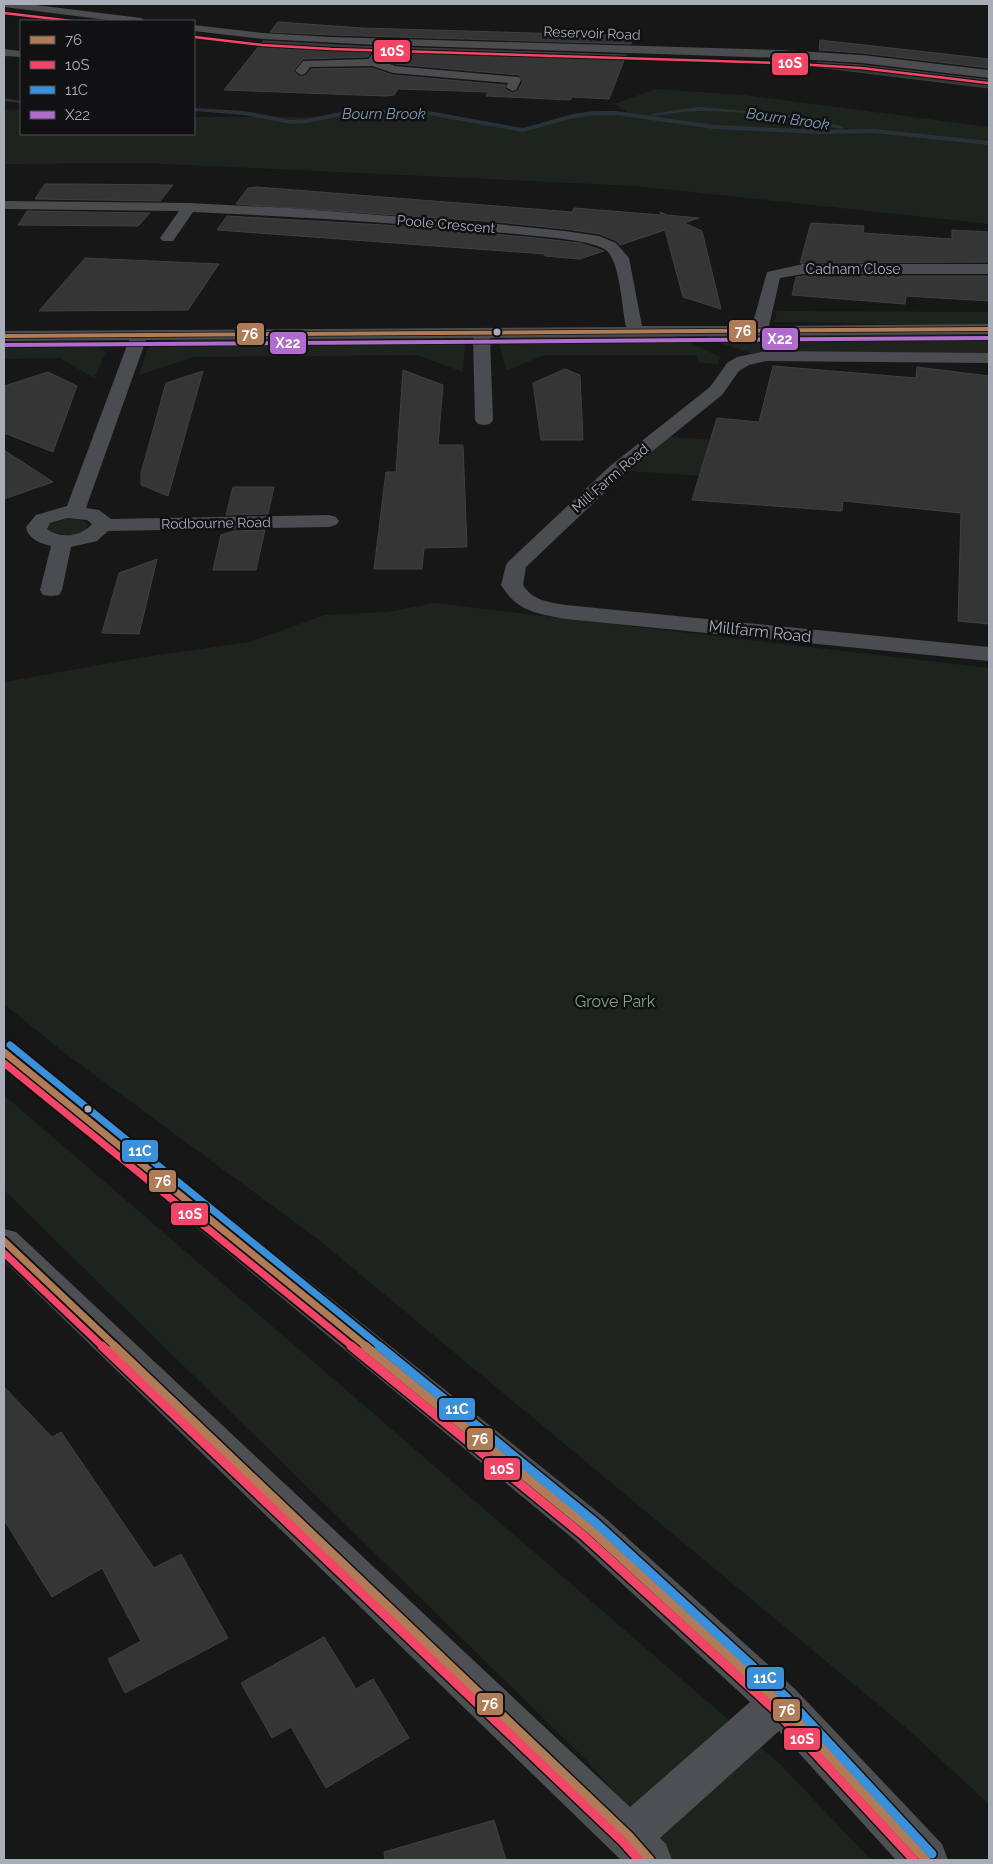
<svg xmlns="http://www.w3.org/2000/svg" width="993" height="1864" font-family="Raleway,sans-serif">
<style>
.green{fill:#1d241e}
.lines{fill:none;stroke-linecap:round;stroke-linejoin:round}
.stream{fill:#2a3239;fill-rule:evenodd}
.building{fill:#353536;stroke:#3f4043}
.minor{fill:#4b4c50;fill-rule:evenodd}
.major{fill:#4d4f52;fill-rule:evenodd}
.bus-1-far2-casing{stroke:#111113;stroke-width:5.5}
.bus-1-far1-casing{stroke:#111113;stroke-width:11}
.bus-1-casing{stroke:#111113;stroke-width:12}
.bus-2-far2-casing{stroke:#111113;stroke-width:4.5}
.bus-2-far1-casing{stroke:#111113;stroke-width:11}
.bus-2-casing{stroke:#111113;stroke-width:12}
.bus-3-far1-casing{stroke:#111113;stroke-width:11}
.bus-3-casing{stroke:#111113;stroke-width:12}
.bus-4-casing{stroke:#111113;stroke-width:5.5}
.bus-1-far2{stroke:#b07c57;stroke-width:4}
.bus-1-far1{stroke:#b07c57;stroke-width:7}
.bus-1{stroke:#b07c57;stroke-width:9}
.bus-2-far2{stroke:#f34667;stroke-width:2.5}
.bus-2-far1{stroke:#f34667;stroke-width:7}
.bus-2{stroke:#f34667;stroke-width:9}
.bus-3-far1{stroke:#3a90db;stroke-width:7}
.bus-3{stroke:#3a90db;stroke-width:9}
.bus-4{stroke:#b06ccc;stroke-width:4}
.bus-dot{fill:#a8adb8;stroke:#111113;stroke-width:2}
.labels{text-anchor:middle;stroke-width:5;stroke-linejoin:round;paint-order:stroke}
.far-street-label{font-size:14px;fill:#a8adb8;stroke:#111113}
.far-water-label{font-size:15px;font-style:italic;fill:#7f9bb3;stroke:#111113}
.street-label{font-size:16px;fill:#a8adb8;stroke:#111113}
.park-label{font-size:16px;fill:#7fa381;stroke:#111113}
.line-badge{stroke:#111113;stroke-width:2}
.badge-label{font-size:14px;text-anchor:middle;font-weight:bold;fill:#fff}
</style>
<rect width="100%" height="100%" fill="#171717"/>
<!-- green -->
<path class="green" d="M656,89l88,6 245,32v97l-353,-38 -491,-23 -141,1v-55l17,1v24h173v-17h132l24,-5 68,-1 105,19 50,-14 21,-3 37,1 -17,-10z
M777,311l212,1v14l-215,-4z
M884,333l105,1v21l-238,-2 -41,-13 -2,-6z
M674,335l46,22 -2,7 -18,-1 -4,-8h-152l-38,16 -7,-29 14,-6z
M440,338l25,7 -2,27 -46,-17 -223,2 -55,18 9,-27 29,-8z
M4,341h83l19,11 -12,26 -34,-20 -56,1z
M659,436c110,7 220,19 330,25v32l-63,-8h-101l-208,-15z
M66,518l19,3 3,4 -2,5c-14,8 -25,7 -39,-1l2,-5z
M434,603l555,65v1136l-85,-78 -585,-486 -257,-189 -58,-47v-322l140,-25 105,-15 76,-27 63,-3z
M4,1095l777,670 90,95h-197l-86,-98 -584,-572z"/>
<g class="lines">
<!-- stream -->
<path class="stream" d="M4,98l17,3v2l-17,-2z
M698,107l106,9 40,11 -3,2c-46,-12 -94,-18 -141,-18 -15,0 -31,3 -46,5l-3,-2z
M194,108l50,3 48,9 15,-1 43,-9 68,-1 105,19 50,-14 21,-3h22l98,14 106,5 54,-1 115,12v4l-115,-12 -54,1 -106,-5 -98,-14h-22l-21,3 -50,14 -105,-19 -68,1 -43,9 -15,1 -48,-9 -50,-4z"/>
</g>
<!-- building -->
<path class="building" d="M278,22l85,6 271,8 -3,8 -300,-9 -61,-3z
M820,40l169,19v9l-127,-15 -43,-3z
M263,41l111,6 -6,10 -65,2 -10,12 7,6 7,-2 4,-6 61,-1 21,7 112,10v4l7,4 6,-2 5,-10 -4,-6 -124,-11 -12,-5 5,-12 238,8 -17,44 -37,-2 -2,3 -84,-4 2,-4 -90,-3 -4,6 -9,1 -161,-6z
M817,62l45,3 127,15v8l-172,-21z
M45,184h28l100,1 -13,16 -125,-2z
M257,187l315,25 2,-4 87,7 -1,-3 7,3 32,3 -15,5 18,8 19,78 -38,-12 -18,-67 -45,15 -3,-4 -17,-7 -35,-5 -68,-7 -261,-18 12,-16z
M27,211l123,2 -12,13 -120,-1z
M227,216l174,10 125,11 54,6 24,8 -24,8 -35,-3v-2l-328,-24z
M811,223l53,3 -1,7 89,6v-9l37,2v30l-189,1z
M85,258l134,6 -31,46 -149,1z
M803,276h186v25l-83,-5 -1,8 -113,-9 4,-18z
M773,366l143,12 1,-11 72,9v248l-31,-3 3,-108 -118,-12 -1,10 -150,-11 25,-82 42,4z
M565,369l15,6 3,65h-42l-8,-57z
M403,370l40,15 -5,60h25l4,102 -43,1 -2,21h-48l12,-97h10z
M203,371l-35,125 -27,-11v-12l25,-90z
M48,372l29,14 -24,66 -49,-19v-47z
M4,450l49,32 -49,17z
M233,487h41l-6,27 -42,1z
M265,530l-9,40h-43l8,-35 13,-4z
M157,559l-18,75 -37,-1 17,-60z
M4,1387l48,50 9,-5 93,136 27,-14 47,84 -103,55 -17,-34 33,-18 -39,-73 -50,29 -48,-77z
M324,1637l32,52 17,-10 36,59 -83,50 -35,-61 -19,11 -31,-55z
M494,1820l12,40h-121l-1,-8z"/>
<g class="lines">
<!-- minor -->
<path class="minor" d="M4,4h24l113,14 6,3h-31l-112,-14z
M194,25l69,8 68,4 450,13 81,5 127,15v8l-127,-15 -81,-5 -394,-13 -7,15 15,6 124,11 2,3 -5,10 -4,1 -6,-4 2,-4 -115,-10 -21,-7 -62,1 -5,7 -4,1 -6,-4 8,-10 66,-2 8,-14 -114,-6 -69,-8z
M4,49l17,2v6l-17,-1z
M4,201l185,2 99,5 209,16 68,7 34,5 17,7 13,15 13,68h110l15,-54 36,-8h186v10h-186l-23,4 -11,48 220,-2v10l-499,4 3,82 -3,4 -6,1 -6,-1 -3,-4 -2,-82 -327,2 -60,168 13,2 12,9 218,-4 7,2 3,4 -3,4 -7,2 -221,4 -11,10 -26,6 -9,43 -3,5 -8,1 -8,-1 -3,-5 11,-44c-11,-3 -23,-7 -25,-19l10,-12 31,-9 62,-166 -125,1v-10l622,-4c-4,-19 -6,-64 -19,-76 -12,-11 -64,-14 -81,-16 -111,-11 -222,-18 -333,-23l-20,29h-10l-3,-3 19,-27 -175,-2zM67,518l20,2 5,4c-11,13 -32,15 -45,5l3,-6z
M766,351l223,2v10l-223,-2 -17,4 -10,6 -17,24 -98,79 -98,93 -3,18c10,16 26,17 43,20l423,42v14l-423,-42c-30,-6 -48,-7 -65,-34l5,-20 3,-4 101,-95 100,-79 17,-24 10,-6z"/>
<!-- major -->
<path class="major" d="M4,1042l10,3 590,472 191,172 147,155 6,16h-52l-117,-129 -119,107 6,6 6,16h-51l-617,-599v-32l12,3 614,575 120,-105 -174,-161 -572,-473z"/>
<!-- bus-1-far2 casing -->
<g class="bus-1-far2-casing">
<path id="bus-1-far2" d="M4,336l985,-7"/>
</g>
<!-- bus-1-far1 casing -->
<g class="bus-1-far1-casing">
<path id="bus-1-far1" d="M4,1052l363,295
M4,1241l112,106"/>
</g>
<!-- bus-1 casing -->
<g class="bus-1-casing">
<path id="bus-1" d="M114,1346l515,490 21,24
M365,1346l225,183 190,174 146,157"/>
</g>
<!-- bus-2-far2 casing -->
<g class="bus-2-far2-casing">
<path id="bus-2-far2" d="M4,13l68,8
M194,37l68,8 69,4 450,14 80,5 127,15"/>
</g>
<!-- bus-2-far1 casing -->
<g class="bus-2-far1-casing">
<path id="bus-2-far1" d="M4,1063l349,284
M4,1253l99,94"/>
</g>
<!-- bus-2 casing -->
<g class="bus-2-casing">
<path id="bus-2" d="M102,1346l521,496 16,18
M351,1346l233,190 190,173 140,151"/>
</g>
<!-- bus-3-far1 casing -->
<g class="bus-3-far1-casing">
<path id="bus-3-far1" d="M10,1045l371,302"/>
</g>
<!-- bus-3 casing -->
<g class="bus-3-casing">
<path id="bus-3" d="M379,1346l217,177 190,174 146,157"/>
</g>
<!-- bus-4 casing -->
<g class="bus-4-casing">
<path id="bus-4" d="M4,345l985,-7"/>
</g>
<!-- bus-1-far2 -->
<use href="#bus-1-far2" class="bus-1-far2"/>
<!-- bus-1-far1 -->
<use href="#bus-1-far1" class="bus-1-far1"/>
<!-- bus-1 -->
<use href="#bus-1" class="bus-1"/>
<!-- bus-2-far2 -->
<use href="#bus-2-far2" class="bus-2-far2"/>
<!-- bus-2-far1 -->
<use href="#bus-2-far1" class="bus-2-far1"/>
<!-- bus-2 -->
<use href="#bus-2" class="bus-2"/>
<!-- bus-3-far1 -->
<use href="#bus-3-far1" class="bus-3-far1"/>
<!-- bus-3 -->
<use href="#bus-3" class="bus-3"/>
<!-- bus-4 -->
<use href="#bus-4" class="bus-4"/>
</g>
<!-- markers -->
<g class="bus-dot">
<circle cx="497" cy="332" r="4.5"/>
<circle cx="88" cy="1109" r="4.5"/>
</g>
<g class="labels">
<!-- far-street labels -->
<g class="far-street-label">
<text transform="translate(592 33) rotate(2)" y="5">Reservoir Road</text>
<text transform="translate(446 224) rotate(5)" y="5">Poole Crescent</text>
<text x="853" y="274">Cadnam Close</text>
<text transform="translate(610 478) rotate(-41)" y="5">Mill Farm Road</text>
<text transform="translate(216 523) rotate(-1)" y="5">Rodbourne Road</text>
</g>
<!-- far-water labels -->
<g class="far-water-label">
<text x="384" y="119">Bourn Brook</text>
<text transform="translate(788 119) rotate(8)" y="5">Bourn Brook</text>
</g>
<!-- street labels -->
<g class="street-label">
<text transform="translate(760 631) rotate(6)" y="6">Millfarm Road</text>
</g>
<!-- park labels -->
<g class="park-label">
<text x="615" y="1007">Grove Park</text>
</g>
</g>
<g class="line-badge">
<rect x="373" y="39" width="38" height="24" rx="5" fill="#f34667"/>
<rect x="771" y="52" width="38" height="24" rx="5" fill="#f34667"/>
<rect x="728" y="319" width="29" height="24" rx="5" fill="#b07c57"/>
<rect x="236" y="322" width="29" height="24" rx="5" fill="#b07c57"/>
<rect x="761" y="327" width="38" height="24" rx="5" fill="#b06ccc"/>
<rect x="269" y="331" width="38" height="24" rx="5" fill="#b06ccc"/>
<rect x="121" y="1139" width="38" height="24" rx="5" fill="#3a90db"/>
<rect x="148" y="1169" width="29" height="24" rx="5" fill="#b07c57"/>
<rect x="170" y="1202" width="39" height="24" rx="5" fill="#f34667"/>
<rect x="438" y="1397" width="38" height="24" rx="5" fill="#3a90db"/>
<rect x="466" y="1427" width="28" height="24" rx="5" fill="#b07c57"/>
<rect x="483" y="1457" width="38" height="24" rx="5" fill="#f34667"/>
<rect x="746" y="1666" width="39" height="24" rx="5" fill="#3a90db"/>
<rect x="476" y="1692" width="28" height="24" rx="5" fill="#b07c57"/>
<rect x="772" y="1698" width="29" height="24" rx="5" fill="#b07c57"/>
<rect x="783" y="1727" width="38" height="24" rx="5" fill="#f34667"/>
</g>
<g class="badge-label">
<text x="392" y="56">10S</text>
<text x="790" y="68">10S</text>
<text x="743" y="336">76</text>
<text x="250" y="339">76</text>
<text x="780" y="344">X22</text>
<text x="288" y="348">X22</text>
<text x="140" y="1156">11C</text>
<text x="163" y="1186">76</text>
<text x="190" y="1219">10S</text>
<text x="457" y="1414">11C</text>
<text x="480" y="1444">76</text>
<text x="502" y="1474">10S</text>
<text x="765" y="1683">11C</text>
<text x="490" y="1709">76</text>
<text x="787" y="1715">76</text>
<text x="802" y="1744">10S</text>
</g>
<!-- border -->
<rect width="993" height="1864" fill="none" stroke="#a8adb8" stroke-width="10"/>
<!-- legend -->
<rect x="20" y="20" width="175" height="115" fill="#111113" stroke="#4d4f55"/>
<rect x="30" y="36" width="25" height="8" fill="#b07c57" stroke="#4d4f55"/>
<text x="65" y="45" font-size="15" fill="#a8adb8">76</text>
<rect x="30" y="61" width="25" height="8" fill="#f34667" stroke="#4d4f55"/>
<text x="65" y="70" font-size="15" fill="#a8adb8">10S</text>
<rect x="30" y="86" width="25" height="8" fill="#3a90db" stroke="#4d4f55"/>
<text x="65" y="95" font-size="15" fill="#a8adb8">11C</text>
<rect x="30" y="111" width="25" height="8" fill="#b06ccc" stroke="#4d4f55"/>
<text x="65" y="120" font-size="15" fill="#a8adb8">X22</text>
</svg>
